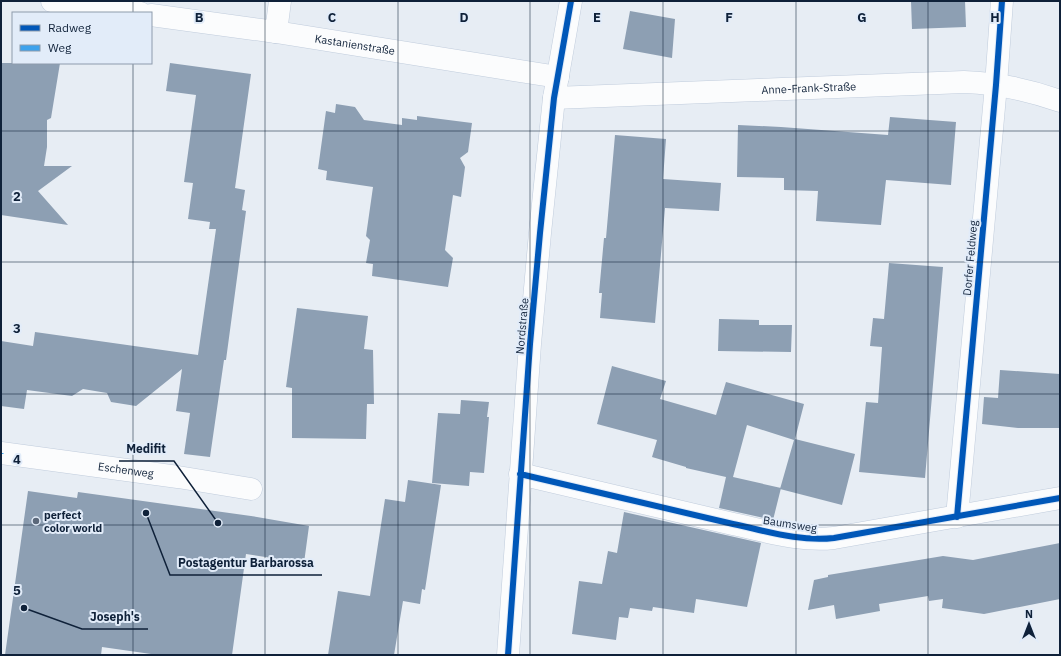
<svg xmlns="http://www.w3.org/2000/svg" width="1061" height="656" font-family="'IBM Plex Sans',sans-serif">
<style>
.building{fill:#8d9fb3}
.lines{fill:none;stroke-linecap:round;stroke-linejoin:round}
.minor-casing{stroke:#c0ccdc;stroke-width:23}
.minor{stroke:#fbfcfd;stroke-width:22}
.quiet{stroke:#3da2ec;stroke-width:5;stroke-dasharray:10 5;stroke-linecap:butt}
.cycleway-casing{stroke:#e2ecf9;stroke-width:8}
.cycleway{stroke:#0057b8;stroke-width:6}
.grid{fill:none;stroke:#0f2139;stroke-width:1;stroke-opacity:0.55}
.poi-dot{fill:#5b687a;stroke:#e2ecf9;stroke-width:1.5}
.labels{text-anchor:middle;stroke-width:4;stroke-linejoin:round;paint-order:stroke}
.street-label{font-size:11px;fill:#0f2139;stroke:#e2ecf9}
.poi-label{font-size:11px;font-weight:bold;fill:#0f2139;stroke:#e2ecf9;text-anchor:start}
.grid-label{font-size:13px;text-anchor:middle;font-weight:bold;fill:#0f2139;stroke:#e2ecf9;stroke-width:4;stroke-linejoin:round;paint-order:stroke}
.leader{fill:none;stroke:#0f2139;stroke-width:1.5}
.callout-dot{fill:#0f2139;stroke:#e2ecf9;stroke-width:1.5}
.callout-label{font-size:12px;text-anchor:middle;font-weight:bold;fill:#0f2139;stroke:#e2ecf9;stroke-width:4;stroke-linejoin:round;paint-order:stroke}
</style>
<rect width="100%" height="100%" fill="#e7edf4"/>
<!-- building -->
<path class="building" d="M911,1h54l1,26 -54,2z
M630,11l45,8 -3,39 -49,-9z
M1,63h59l-9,55 -4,2v27l-3,19h28l-34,25 30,34 -67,-10z
M170,63l81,11 -16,114 10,2 -3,20 4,1 -20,149h-2l-14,97 -26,-3 6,-41 -14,-2 6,-42 -46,37 -25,-4 -4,-9 -24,-4 -11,7 -45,-6 -3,19 -23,-3v-65l32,5 2,-14 163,23 18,-126h-7l1,-7 -22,-3 5,-36 -9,-1 12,-87 -30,-4z
M336,104l19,3 9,13 38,5v-7l15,2v-4l55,7 -4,29 -8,6 5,9 -4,30 -8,-2 -8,55 8,8 -5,29 -76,-11 1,-12 -7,-1 4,-23 -4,-4 7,-49 -47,-7 1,-9 -9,-2 8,-58 9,2z
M890,117l66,5 -5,63 -65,-5 -5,45 -65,-4 2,-30 -34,-1v-12l-47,-1 1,-52 43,2 107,8z
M615,135l51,4 -3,40 58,4 -2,28 -54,-3 -10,115 -55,-5 2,-25h-3l5,-55h2z
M889,263l54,4 -18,211 -66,-6 7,-70 12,1 4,-56 -12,-1 3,-28 11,1z
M297,308l71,8 -4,33 9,1 1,54h-7l-1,35 -74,-1v-50l-6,-1z
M719,319l40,1v5h33l-1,27 -73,-1z
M612,366l54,15 -6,18 56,16 10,-33 78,22 -9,35 60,15 -13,51 -62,-16 14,-49 -47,-15 -14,52 48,11 -8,32 -54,-12 7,-31 -40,-9v-1l-34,-10 5,-17 -60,-16z
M1000,370l60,4v54h-42l-36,-4 2,-27 14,1z
M461,400l28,2 -2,15h2l-5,56 -14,-1 -1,14 -37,-3 6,-70 22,1z
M408,480l33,5 -16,105 -3,-1 -2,15 -17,-3 -9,54h-66l10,-64 32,5 15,-97 20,3z
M28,491l49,7 1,-6 173,24 58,10 -5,37 -58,-9 -14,101h-74l-56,-8 -1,8h-96z
M624,512l137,31 -14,64 -51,-8 -2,14 -41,-6 -1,4 -22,-3 -2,10 -9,-1 -3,23 -44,-6 7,-53 23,3 6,-33 9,2z
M1060,543v56l-76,15 -42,-6 1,-9 -14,2 -1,-5 -49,8 1,7 -44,8 -2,-14 -26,5 6,-30 14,-3v-2l115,-19 30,4z"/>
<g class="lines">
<!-- minor casing -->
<g class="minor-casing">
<g id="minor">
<path d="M52,1l88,12"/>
<path id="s1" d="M151,15l125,17 282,45"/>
<path d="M276,32l4,-31"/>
<path id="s2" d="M554,98l410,-16c33,1 65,8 96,19"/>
<path id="s3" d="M1,453l177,24 73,12"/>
<path d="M520,474c71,16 142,34 213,50 33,7 67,18 101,14l226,-40"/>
<path d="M957,517l39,-432 6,-84"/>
<path d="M508,655l22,-311 10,-111 14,-135 17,-97"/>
</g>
</g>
<!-- minor -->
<use href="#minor" class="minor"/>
<!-- quiet -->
<path class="quiet" d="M1,454v-1"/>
<!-- cycleway casing -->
<g class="cycleway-casing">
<path id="cycleway" d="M520,474c71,16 142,34 213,50 33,7 67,18 101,14l226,-40
M957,517l39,-432 6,-84
M508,655l22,-311 10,-111 14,-135 17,-97"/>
</g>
<!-- cycleway -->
<use href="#cycleway" class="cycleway"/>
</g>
<!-- grid -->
<path class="grid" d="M133,1v12M265,1v654M398,1v654M530,1v654M663,1v654M796,1v654M928,1v654M133,63v592M1,131h1059M1,262h1059M1,394h1059M1,525h1059"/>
<!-- markers -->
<circle class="poi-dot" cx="36" cy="521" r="4"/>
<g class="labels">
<!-- street labels -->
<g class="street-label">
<text dy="4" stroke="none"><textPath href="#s1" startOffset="206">Kastanienstraße</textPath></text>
<text dy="4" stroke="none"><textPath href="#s2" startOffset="255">Anne-Frank-Straße</textPath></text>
<text transform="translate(970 258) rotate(-85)" y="4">Dorfer Feldweg</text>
<text transform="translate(522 326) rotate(-85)" y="4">Nordstraße</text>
<text dy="4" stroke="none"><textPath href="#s3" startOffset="126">Eschenweg</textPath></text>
<text transform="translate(790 524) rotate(9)" y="4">Baumsweg</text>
</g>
<!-- poi labels -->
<g class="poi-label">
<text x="44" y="519">perfect<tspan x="44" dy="13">color world</tspan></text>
</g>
</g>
<g class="grid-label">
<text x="199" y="22">B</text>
<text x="332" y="22">C</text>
<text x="464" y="22">D</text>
<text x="597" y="22">E</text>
<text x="729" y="22">F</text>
<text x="862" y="22">G</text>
<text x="995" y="22">H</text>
<text x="17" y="201">2</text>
<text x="17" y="333">3</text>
<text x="17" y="464">4</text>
<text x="17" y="595">5</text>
</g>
<!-- callouts -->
<path class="leader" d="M218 523L174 461H119M146 513L170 575H322M24 608L82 629H148"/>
<g class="callout-dot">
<circle cx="218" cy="523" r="4"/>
<circle cx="146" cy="513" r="4"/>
<circle cx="24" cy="608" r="4"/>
</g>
<g class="callout-label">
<text x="146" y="453">Medifit</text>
<text x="246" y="567">Postagentur Barbarossa</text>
<text x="115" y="621">Joseph's</text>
</g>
<!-- border -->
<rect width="1061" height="656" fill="none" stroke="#0f2139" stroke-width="4"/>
<!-- legend -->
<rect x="12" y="12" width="140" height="52" fill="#e2ecf9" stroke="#8e9bac"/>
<rect x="20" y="25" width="20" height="6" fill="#0057b8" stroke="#8e9bac"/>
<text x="48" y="32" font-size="12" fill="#0f2139">Radweg</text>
<rect x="20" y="45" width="20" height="6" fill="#3da2ec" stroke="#8e9bac"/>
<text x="48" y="52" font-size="12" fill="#0f2139">Weg</text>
<!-- north arrow -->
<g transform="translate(1029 624)" stroke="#e2ecf9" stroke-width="3" paint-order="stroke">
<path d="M0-3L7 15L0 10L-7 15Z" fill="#0f2139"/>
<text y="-6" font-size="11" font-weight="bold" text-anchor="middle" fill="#0f2139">N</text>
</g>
</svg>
